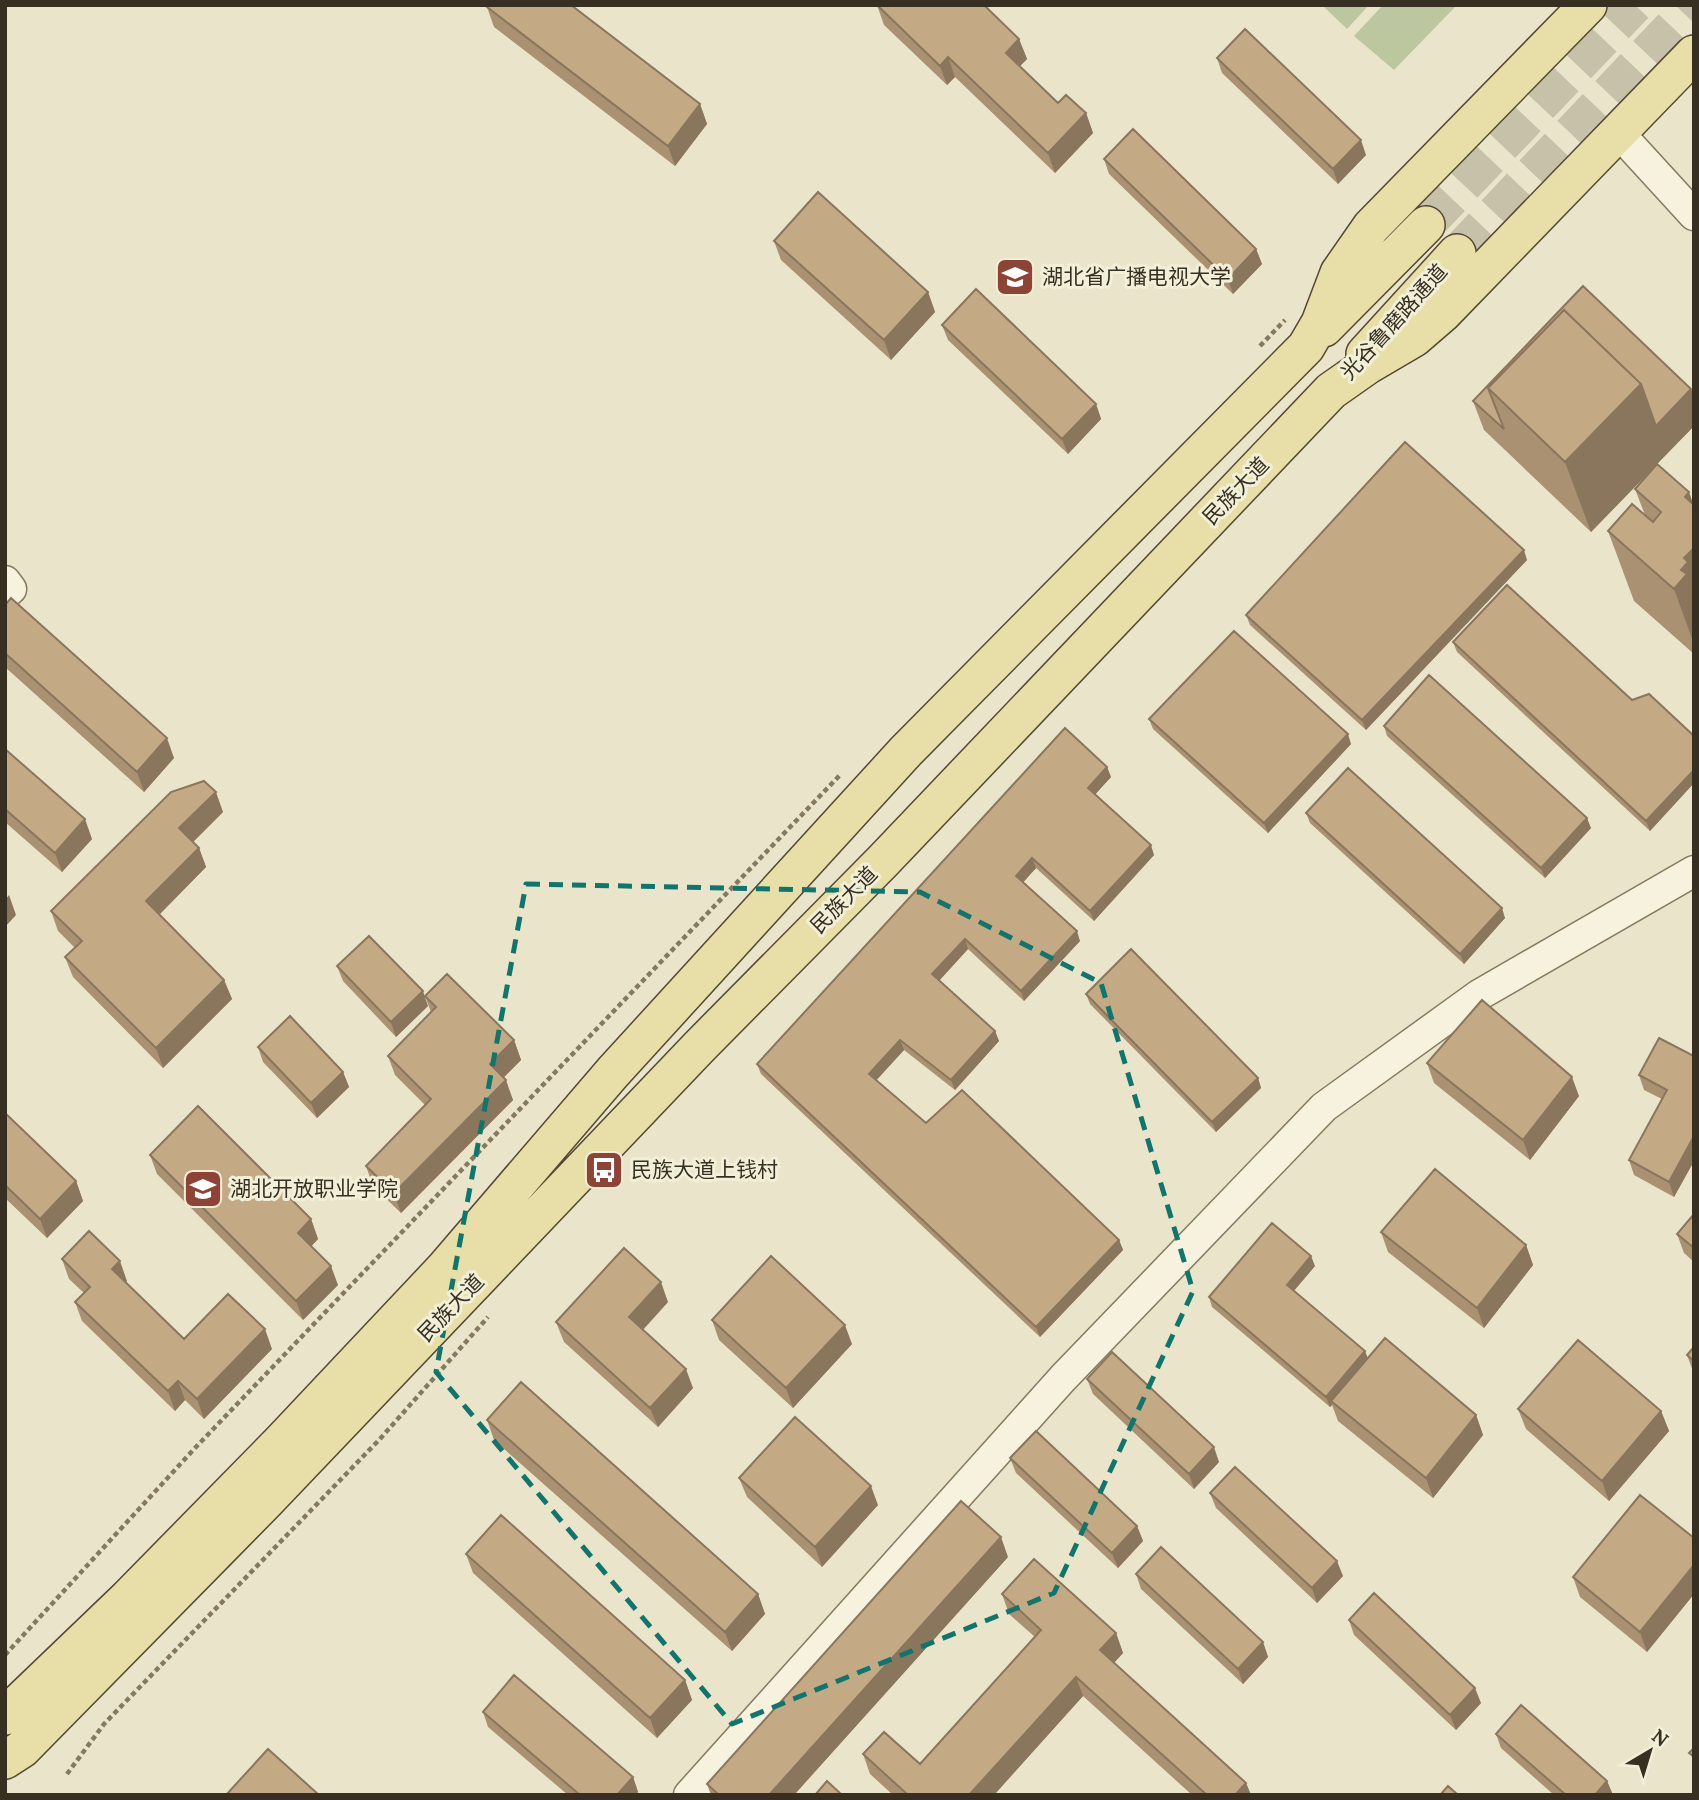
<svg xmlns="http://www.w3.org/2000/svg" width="1699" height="1800" font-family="Lora,'Noto Sans SC',serif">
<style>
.park{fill:#bdc79f}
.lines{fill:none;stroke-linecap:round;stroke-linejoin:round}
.major-tunnel{stroke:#c6c1a8;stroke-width:37;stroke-dasharray:37 18;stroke-linecap:butt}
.minor-casing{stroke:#857960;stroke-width:33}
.major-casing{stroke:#544734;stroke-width:40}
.path{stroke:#857960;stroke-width:4.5;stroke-dasharray:5 3.5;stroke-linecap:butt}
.minor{stroke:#f6f2dd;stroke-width:30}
.major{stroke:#e8dea7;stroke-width:37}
.wall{fill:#a99172}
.shaded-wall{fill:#89765d}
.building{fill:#c4a985;stroke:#89765d;stroke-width:2}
.marked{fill:none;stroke:#0f766e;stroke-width:5;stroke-dasharray:14 9;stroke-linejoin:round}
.labels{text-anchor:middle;stroke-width:6;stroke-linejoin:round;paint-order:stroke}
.poi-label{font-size:21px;fill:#373022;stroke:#f2efd9;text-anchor:start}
.street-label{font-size:21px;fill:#373022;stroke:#f2efd9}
</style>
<rect width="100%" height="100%" fill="#eae5ca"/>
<!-- park -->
<path class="park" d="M1322,5h47l-22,24z
M1383,5h74l-63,65 -40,-34z"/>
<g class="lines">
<!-- major-tunnel -->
<path class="major-tunnel" d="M1426,225l209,-220
M1457,253l236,-248"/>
<!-- minor casing -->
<g class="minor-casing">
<path id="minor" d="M1618,132l76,83
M5,581l6,8 -6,5
M689,1795l374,-417 261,-271 155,-112 215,-124"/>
</g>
<!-- major casing -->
<g class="major-casing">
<path id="major" d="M1324,328l102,-103
M1365,354l92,-101
M5,1716l123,-118 153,-156 163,-173 169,-197 293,-321 400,-404 14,-24 19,-50 32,-46 217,-222
M5,1760l17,-11 244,-248 434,-455 183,-185 448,-470 37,-26 46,-27 29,-25 251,-259"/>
</g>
<!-- path -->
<path class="path" d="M1260,346l25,-26
M5,1655l190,-207 645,-673
M67,1774l37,-50 275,-284 109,-123"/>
<!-- minor -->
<use href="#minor" class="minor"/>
<!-- major -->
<use href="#major" class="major"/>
</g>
<!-- wall -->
<path class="wall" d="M877,5l142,34 8,20 -7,7 38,37 28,10 7,20 -38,40 -100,-96 -8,8 -63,-60z
M487,7l213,97 7,20 -32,42 -181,-139z
M1217,58l149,97 -28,29 -116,-111z
M1104,159l152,90 6,15 -29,30 -124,-120z
M774,241l154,51 7,20 -44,48 -110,-100z
M1583,286l108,103 3,8v29l-103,106 -107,-102 -11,-29z
M942,325l154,79 5,15 -33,35 -120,-114z
M1635,489l59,16v149l-60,-53 -26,-70 37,-16z
M1527,560l-161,170 -116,-105 -4,-10z
M5,605l169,153 -30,34 -139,-125z
M1453,642l179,58 62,36v47l-44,48 -193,-179z
M1149,719l202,25 -83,89 -115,-104z
M1384,726l207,102 -46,50 -158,-142z
M5,749l87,90 -30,33 -57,-50z
M1107,767l4,10 -16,17 59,61 -60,66 -58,-53 -13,14 57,59 -56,60 -56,-52 -29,32 56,50 4,10 -44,49 -51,-40 -28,30 50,43 193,117 4,10 -83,87 -279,-263 -4,-10z
M223,812l-30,30 6,6 7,19 -47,48 65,65 8,19 -69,69 -90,-91 -8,-20 10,-9 -17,-17 -7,-20z
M1306,813l199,105 -41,46 -154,-141z
M337,966l91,40 -32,31 -53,-56z
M1086,994l172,84 3,10 -45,44 -126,-128z
M425,996l89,44 7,20 -18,18 10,22 -112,113 -28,-27 -7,-20 59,-61 -30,-30 -7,-19 43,-44z
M258,1047l85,25 6,15 -32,31 -54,-56z
M1694,1056v105l-20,36 -40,-22 -5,-15 33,-61 -18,-9 -5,-15z
M1427,1063l152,33 -49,64 -96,-77z
M5,1113l71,68 7,20 -36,37 -42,-40z
M150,1155l161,64 7,20 -7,7 27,39 -35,35 -146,-146z
M1694,1214v48l-10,-9 -7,-19z
M1381,1232l145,13 7,20 -49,63 -96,-76z
M62,1259l65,22 -2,1 59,57 88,10 -68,70 -19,-19 -10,11 -93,-90 -7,-19 9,-9 -15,-14z
M1315,1266l-21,25 71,60 2,7 109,57 7,20 -50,63 -95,-77 -6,-16 -2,2 -118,-100 -3,-10z
M668,1302l-25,28 50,58 -35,39 -94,-85 -8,-20z
M712,1320l140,24 -59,64 -74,-68z
M1694,1347v27l-7,-19z
M1087,1379l132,83 -25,27 -101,-95z
M1518,1409l143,2 8,20 -60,70 -83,-72z
M487,1420l271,174 7,20 -33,37 -238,-211z
M1010,1458l127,68 6,15 -25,27 -102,-95z
M739,1478l139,27 -56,62 -75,-70z
M1210,1493l133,83 -26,27 -101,-95z
M1694,1538v56l-47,58 -67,-55 -7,-20z
M466,1554l219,126 7,20 -35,38 -184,-165z
M1008,1557l-214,238h-83l-4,-11z
M1136,1574l127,68 5,15 -25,27 -102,-95z
M1002,1594l114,39 7,20 -9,10 132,120 5,12h-59l-109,-99 -89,99h-101l-23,-21 -7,-20 57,10 115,-127 -26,-23z
M1349,1620l132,83 -25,27 -102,-95z
M483,1712l150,65 5,15 -2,3h-68l-80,-68z
M1496,1734l111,47 6,14h-59l-53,-47z"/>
<!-- shaded-wall -->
<path class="shaded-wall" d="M1019,39l8,20 -14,14 -7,-20z
M948,57l7,20 -8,8 -7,-19z
M700,104l7,20 -32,42 -7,-20z
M1086,113l7,20 -38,40 -7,-20z
M1361,140l5,15 -28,29 -5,-15z
M1256,249l6,15 -29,30 -5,-15z
M928,292l7,20 -44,48 -7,-20z
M1641,384l50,5 3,8v29l-103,106 -26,-70z
M1096,404l5,15 -33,35 -6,-15z
M1689,492l5,14 -9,-9z
M1524,550l3,10 -161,170 -4,-10z
M1692,550l2,6v88l-20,-55 10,-31z
M1348,734l3,10 -83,89 -4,-10z
M167,738l7,20 -30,34 -7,-20z
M1107,767l4,10 -19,21 -4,-10z
M1694,770v13l-44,48 -4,-10z
M216,792l7,20 -36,36 -8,-20z
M1587,818l4,10 -46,50 -4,-10z
M85,819l7,20 -30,33 -7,-19z
M1151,845l3,10 -60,66 -4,-10z
M199,848l7,19 -53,54 -7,-20z
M1032,858l4,10 -16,18 -4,-10z
M9,895l7,20 -11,12v-27z
M1502,908l3,10 -41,46 -4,-10z
M1077,931l3,10 -56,60 -3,-10z
M965,939l3,10 -32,35 -4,-10z
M224,980l8,19 -69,69 -7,-20z
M423,991l5,15 -32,31 -5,-15z
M995,1031l4,10 -44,49 -4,-10z
M514,1040l7,20 -24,24 -7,-20z
M900,1040l4,10 -31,34 -4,-10z
M343,1072l6,15 -32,31 -6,-15z
M1572,1077l7,19 -49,64 -7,-20z
M1258,1078l3,10 -45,44 -4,-10z
M506,1080l7,20 -112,113 -7,-20z
M1694,1136v25l-20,36 -5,-15z
M76,1181l7,20 -36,37 -7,-19z
M311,1219l7,20 -13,14 -7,-20z
M1119,1240l4,10 -83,87 -4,-10z
M1526,1245l7,20 -49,63 -7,-20z
M1311,1256l4,10 -25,29 -3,-10z
M120,1261l7,20 -8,8 -7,-20z
M331,1266l7,19 -35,35 -7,-19z
M661,1282l7,20 -32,35 -7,-20z
M845,1325l7,19 -59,64 -7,-20z
M265,1329l7,20 -68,70 -7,-20z
M1365,1351l4,10 -38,40 1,4 -2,2 -4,-10z
M686,1369l7,19 -35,39 -8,-19z
M178,1381l7,19 -10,11 -7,-20z
M1661,1411l8,20 -60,70 -7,-20z
M1476,1415l7,20 -50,63 -7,-20z
M1214,1447l5,15 -25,27 -5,-15z
M871,1486l7,19 -56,62 -7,-20z
M1137,1526l6,15 -25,27 -6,-15z
M1001,1537l7,20 -214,238h-25z
M1337,1561l6,15 -26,27 -5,-15z
M1694,1565v29l-47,58 -7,-20z
M758,1594l7,20 -33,37 -7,-19z
M1116,1633l7,20 -16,17 -7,-20z
M1263,1642l5,15 -25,27 -5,-15z
M1076,1677l7,19 -89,99h-25z
M685,1680l7,20 -35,38 -7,-20z
M1475,1688l6,15 -25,27 -6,-15z
M633,1777l5,15 -2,3h-19z
M1607,1781l6,14h-18z
M1246,1783l5,12h-16z"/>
<!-- building -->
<path class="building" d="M489,5h82l129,99 -32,42 -181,-139z
M877,5h107l35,34 -13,14 52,50 8,-8 20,18 -38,40 -100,-96 -8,9z
M1245,29l116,111 -28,29 -116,-111z
M1133,129l123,120 -28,30 -124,-120z
M818,192l110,100 -44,48 -110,-99z
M1583,286l108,103 -35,37 -15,-42 -77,-74 -76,78 16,41 -31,-28z
M976,289l120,115 -34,35 -120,-114z
M1564,310l77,74 -76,78 -77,-74z
M1405,442l119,108 -162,170 -116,-105z
M1657,464l32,28 -4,5 9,8v47l-2,-2 -8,8 4,4 -7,8 6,4 -13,15 -66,-58 24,-27 21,18 8,-10 -26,-23z
M1507,585l125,115 17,-6 45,42v34l-48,51 -193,-179z
M11,598l156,140 -30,34 -132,-119v-48z
M1234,631l114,103 -84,89 -115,-104z
M1429,675l158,143 -46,50 -157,-142z
M1065,728l42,39 -19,21 63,57 -61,66 -58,-53 -16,18 61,55 -56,60 -56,-52 -33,35 63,57 -44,49 -51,-40 -31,34 57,49 36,-33 157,150 -83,87 -279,-263z
M5,749l80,70 -30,34 -50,-44z
M1348,768l154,140 -42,46 -154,-141z
M204,781l12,11 -37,36 20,20 -53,53 78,79 -68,68 -91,-91 17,-16 -31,-30 120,-119z
M369,936l54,55 -32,31 -54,-56z
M1131,949l127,129 -46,44 -126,-128z
M447,974l67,66 -24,24 16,16 -112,113 -28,-27 65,-67 -43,-43 48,-49 -11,-11z
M1482,1000l90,77 -49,63 -96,-77z
M290,1016l53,56 -32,31 -53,-56z
M1659,1038l35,18v80l-25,46 -40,-22 38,-70 -28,-15z
M198,1106l113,113 -13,14 33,33 -35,35 -146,-146z
M5,1113l71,68 -36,38 -35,-34z
M1435,1169l91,76 -49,63 -96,-76z
M1694,1214v34l-17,-14z
M1272,1223l39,33 -24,29 78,66 -39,46 -117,-100z
M89,1231l31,30 -8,8 72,70 44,-45 37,35 -68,70 -19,-18 -10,10 -93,-89 15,-15 -28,-28z
M624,1248l37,34 -32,35 57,52 -36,39 -94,-86z
M771,1256l74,69 -59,63 -74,-68z
M1385,1338l91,77 -50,63 -95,-77z
M1578,1340l83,71 -59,70 -84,-72z
M1694,1347v14l-7,-6z
M1112,1352l102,95 -25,27 -102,-95z
M521,1382l237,212 -33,38 -238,-212z
M795,1417l76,69 -56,61 -76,-69z
M1036,1431l101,95 -25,27 -102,-95z
M1235,1467l102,94 -25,27 -102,-95z
M1640,1495l54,43v27l-54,67 -67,-55z
M961,1501l40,36 -232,258h-50l-12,-11z
M501,1515l184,165 -35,38 -184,-164z
M1161,1547l102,95 -25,27 -102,-95z
M1034,1559l82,74 -16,17 146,133 -11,12h-28l-131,-118 -107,118h-61l-45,-41 21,-22 36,32 121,-134 -39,-36z
M1374,1593l101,95 -25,27 -101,-95z
M514,1675l119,102 -16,18h-37l-97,-83z
M1521,1705l86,76 -12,14h-29l-70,-61z
M1694,1748v9l-5,-4z
M268,1749l51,46h-93z
M827,1781l15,14h-27z
M1448,1786l10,9h-18z"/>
<!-- marked area -->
<path class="marked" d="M526,884l394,8 181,91 92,308 -139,302 -322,131 -296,-352z"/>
<!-- icons -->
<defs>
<g id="university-square" transform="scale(2.0125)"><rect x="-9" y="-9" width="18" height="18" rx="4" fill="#8d4437" stroke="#f2efd9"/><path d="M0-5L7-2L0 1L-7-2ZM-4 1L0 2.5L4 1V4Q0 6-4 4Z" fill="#fff"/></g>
<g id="bus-square" transform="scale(2.0125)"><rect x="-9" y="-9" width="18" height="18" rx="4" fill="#8d4437" stroke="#f2efd9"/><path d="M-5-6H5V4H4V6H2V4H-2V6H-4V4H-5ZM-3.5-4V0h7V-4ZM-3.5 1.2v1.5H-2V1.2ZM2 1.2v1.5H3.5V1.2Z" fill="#fff"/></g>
</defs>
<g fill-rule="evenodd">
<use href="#university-square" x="1015" y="277"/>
<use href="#bus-square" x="604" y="1170"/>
<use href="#university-square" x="203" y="1189"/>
</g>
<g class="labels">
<!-- poi labels -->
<g class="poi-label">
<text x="1042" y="284">湖北省广播电视大学</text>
<text x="631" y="1177">民族大道上钱村</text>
<text x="230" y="1196">湖北开放职业学院</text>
</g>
<!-- street labels -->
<g class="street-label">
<text transform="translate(1394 322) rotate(-48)" y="7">光谷鲁磨路通道</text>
<text transform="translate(1236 491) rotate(-46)" y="7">民族大道</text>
<text transform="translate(844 900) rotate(-45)" y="7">民族大道</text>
<text transform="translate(451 1308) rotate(-46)" y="7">民族大道</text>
</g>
</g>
<!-- border -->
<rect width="1699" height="1800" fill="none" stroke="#373022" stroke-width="14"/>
<!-- north arrow -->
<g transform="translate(1650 1751) rotate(38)" stroke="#f2efd9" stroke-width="5" paint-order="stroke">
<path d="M0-5L12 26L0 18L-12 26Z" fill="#373022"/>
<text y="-10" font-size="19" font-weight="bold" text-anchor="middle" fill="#373022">N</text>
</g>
</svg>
